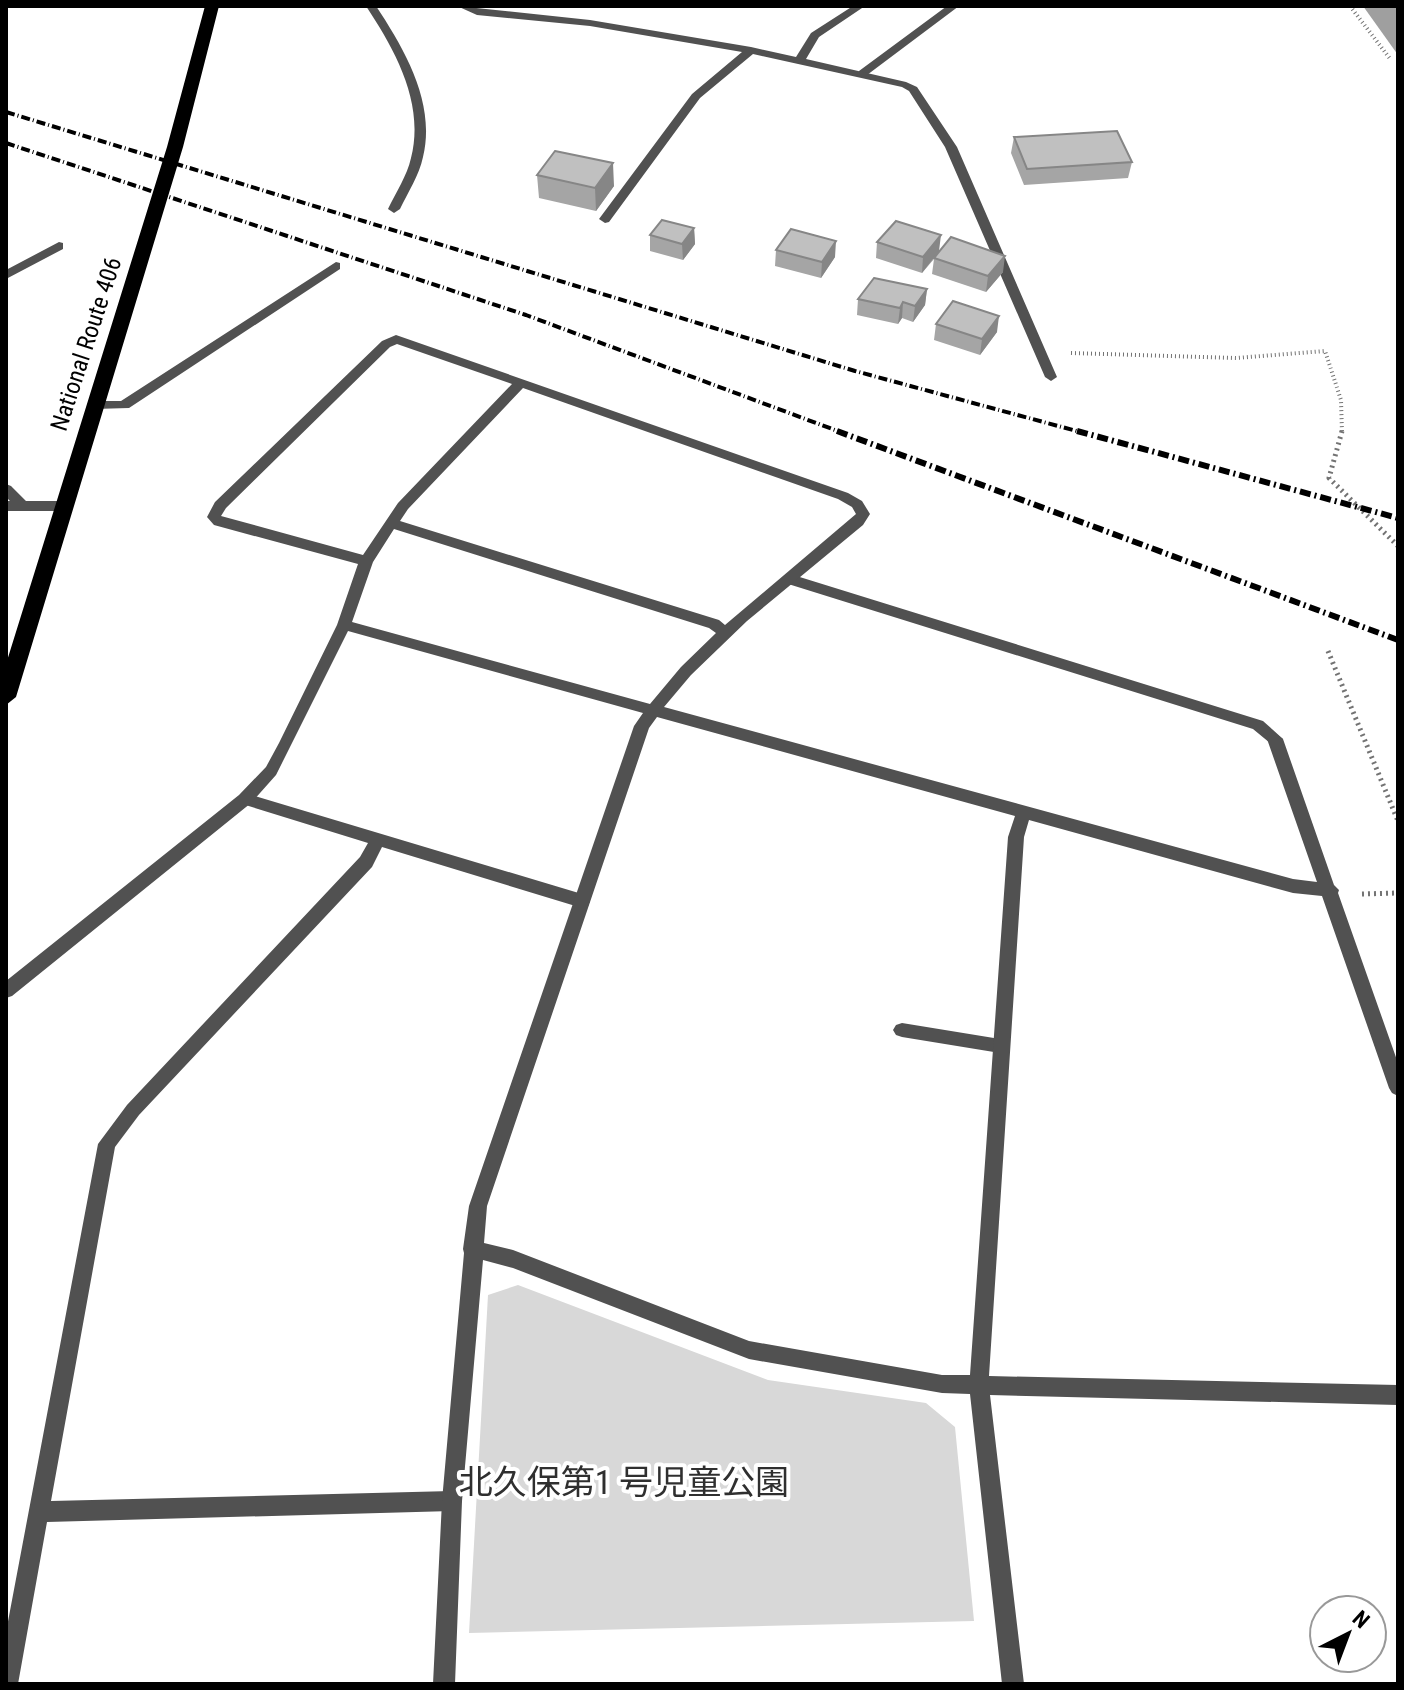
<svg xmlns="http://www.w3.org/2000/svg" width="1404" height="1690" font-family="'Roboto Condensed','Noto Sans JP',sans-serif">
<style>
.green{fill:#d8d8d8}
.water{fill:#9f9f9f}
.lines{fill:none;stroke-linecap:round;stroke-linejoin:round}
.path-far1{stroke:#737373;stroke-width:4;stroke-dasharray:1 3;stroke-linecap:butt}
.path{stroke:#737373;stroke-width:5;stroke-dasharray:2 4;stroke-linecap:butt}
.service{fill:#515151;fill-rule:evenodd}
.minor{fill:#515151;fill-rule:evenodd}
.trunk{fill:#000;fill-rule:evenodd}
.rail-far1{stroke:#000;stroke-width:4;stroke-dasharray:9 3 1 3;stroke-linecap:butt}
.rail{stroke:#000;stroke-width:6;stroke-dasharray:11 4 2 4;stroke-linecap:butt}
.wall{fill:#a5a5a5}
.shaded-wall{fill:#868686}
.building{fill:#c0c0c0;stroke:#868686;stroke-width:2}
.labels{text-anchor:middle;stroke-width:8;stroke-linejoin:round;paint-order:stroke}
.far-street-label{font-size:24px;fill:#000;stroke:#fff}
.near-park-label{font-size:34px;fill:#2f2f2f;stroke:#fff}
</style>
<rect width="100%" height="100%" fill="#fff"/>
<!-- green -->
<path class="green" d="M518,1285l250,95 158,23 29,24 19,194 -505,12 19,-338z"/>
<!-- water -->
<path class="water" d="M1363,6h35v49z"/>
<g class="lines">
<!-- path-far1 -->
<path class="path-far1" d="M1350,6l41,54
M1071,353l165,5 89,-7 16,49 1,33"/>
<!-- path -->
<path class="path" d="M1342,431l-13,47 69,68
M1328,651l70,170
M1362,894l36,-1"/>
<!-- service -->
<path class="service" d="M947,6h12l-92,69h-8v-4z
M790,574l473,147 20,18 -3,4h-10l-17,-14 -468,-146 -2,-4z
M245,793l337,101 6,2 2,5 -2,5 -6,2 -200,-61 -10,20 -233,248 -24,32 -64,354 401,-10 7,3 3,7 -3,7 -7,3 -405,11 -29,162h-12v-52l92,-488 29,-39 233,-248 8,-14 -129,-40 -2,-4z
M902,1023l98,16 6,2 3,5 -3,5 -6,2 -98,-16 -6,-2 -3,-5 3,-5z"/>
<!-- minor -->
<path class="minor" d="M366,6h10c29,44 60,97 47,151 -4,19 -15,35 -23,52l-6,4 -6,-4c8,-17 19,-33 23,-51 14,-55 -16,-108 -45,-152z
M457,6l133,14 161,27 45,10 15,-24 42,-27h12l-46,31 -13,22 100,23 11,5 40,60 100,230 -6,4 -6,-4 -100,-230 -36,-56 -7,-4 -149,-33 -53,44 -91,124 -4,1 -6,-4 93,-125 50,-42 -152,-26 -113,-11z
M59,242l4,1v6l-57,30v-9z
M336,262l4,1v6l-211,139 -35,1 -7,-4 7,-4h27z
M396,335l452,158 14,8 8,13 -7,11 -116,96 -56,54 -27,32 629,172 24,3 -50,-143 8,-6 8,6 51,146 5,5 -1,3 60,170v33l-6,-3 -3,-5 -67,-192 -29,-3 -264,-73 -5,17 -35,539 409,9v20l-408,-10 34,289h-22l-32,-290 -28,-1 -193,-34 -236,-91 -30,-8 -21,241 -7,183h-22l9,-183 22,-248 -1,-4 6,-43 165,-480 9,-13 -295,-82 -72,144 -25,28 -239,193 -6,2v-17l233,-186 27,-28 13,-24 58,-118 21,-61 -144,-39 -7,-8 8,-15 167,-161zM397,344l115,40 -114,119 -35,52 -142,-39 5,-8 164,-161zM523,388l315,111 14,8 4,7 -131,111 -6,-5 -319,-99 8,-12zM394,529l315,99 7,5 -35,34 -31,37 -298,-82 21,-60zM657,717l358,99 -7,21 -38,538h-28l-193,-34 -236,-91 -29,-7 3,-37 162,-478z
M6,484l5,2 15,15h36l7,5 -7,5h-56v-10h4l-4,-4z"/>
<!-- trunk -->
<path class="trunk" d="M205,6h14l-36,141 -167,550 -10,8v-41l161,-517z"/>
<!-- rail-far1 -->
<path class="rail-far1" d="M6,112l849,259 229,62
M6,143l520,172 317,118"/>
<!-- rail -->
<path class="rail" d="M837,431l561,209
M1077,431l321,87"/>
</g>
<!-- wall -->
<path class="wall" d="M1014,137l118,25 -4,16 -104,7 -13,-32z
M537,175l77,11 -18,25 -57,-13z
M694,228l1,16 -12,16 -33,-9v-16z
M877,242l63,9 63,21 -17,20 -54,-18 2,-15 -12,14 -46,-15z
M776,250l59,7 -14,21 -46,-12z
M927,289l-2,16 -12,17 -11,-4 -4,6 -41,-9 1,-16z
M936,324l61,8 -17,23 -46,-15z"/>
<!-- shaded-wall -->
<path class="shaded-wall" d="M613,163l1,23 -18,25 -1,-23z
M694,228l1,16 -12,16 -1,-16z
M941,235l-2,16 -17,22 1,-16z
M836,241l-1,16 -14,21 1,-16z
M1005,256l-2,16 -17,20 2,-16z
M927,289l-2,16 -12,17 2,-16z
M903,302l-1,16 -4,6 2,-16z
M999,316l-2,16 -17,23 2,-16z"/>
<!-- building -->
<path class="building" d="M1117,131l15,31 -105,7 -13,-32z
M555,151l58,12 -18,25 -58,-13z
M662,220l32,8 -12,16 -32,-9z
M896,221l45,14 -18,22 -46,-15z
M791,229l45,12 -14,21 -46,-12z
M951,237l54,19 -17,20 -54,-18z
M874,278l53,11 -12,17 -12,-4 -3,6 -42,-9z
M953,301l46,15 -17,23 -46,-15z"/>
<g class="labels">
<!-- far-street labels -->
<g class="far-street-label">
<text transform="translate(86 344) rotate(-72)" y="8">National Route 406</text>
</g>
<!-- near-park labels -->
<g class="near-park-label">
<text x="624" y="1494">北久保第1 号児童公園</text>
</g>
</g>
<!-- border -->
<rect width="1404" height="1690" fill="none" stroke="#000000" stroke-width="16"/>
<!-- north arrow -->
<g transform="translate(1348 1634) rotate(42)"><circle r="38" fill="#ffffff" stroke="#999999" stroke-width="2"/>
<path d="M0-6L14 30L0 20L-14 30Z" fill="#000000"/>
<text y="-12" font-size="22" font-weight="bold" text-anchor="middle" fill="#000000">N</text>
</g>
</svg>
